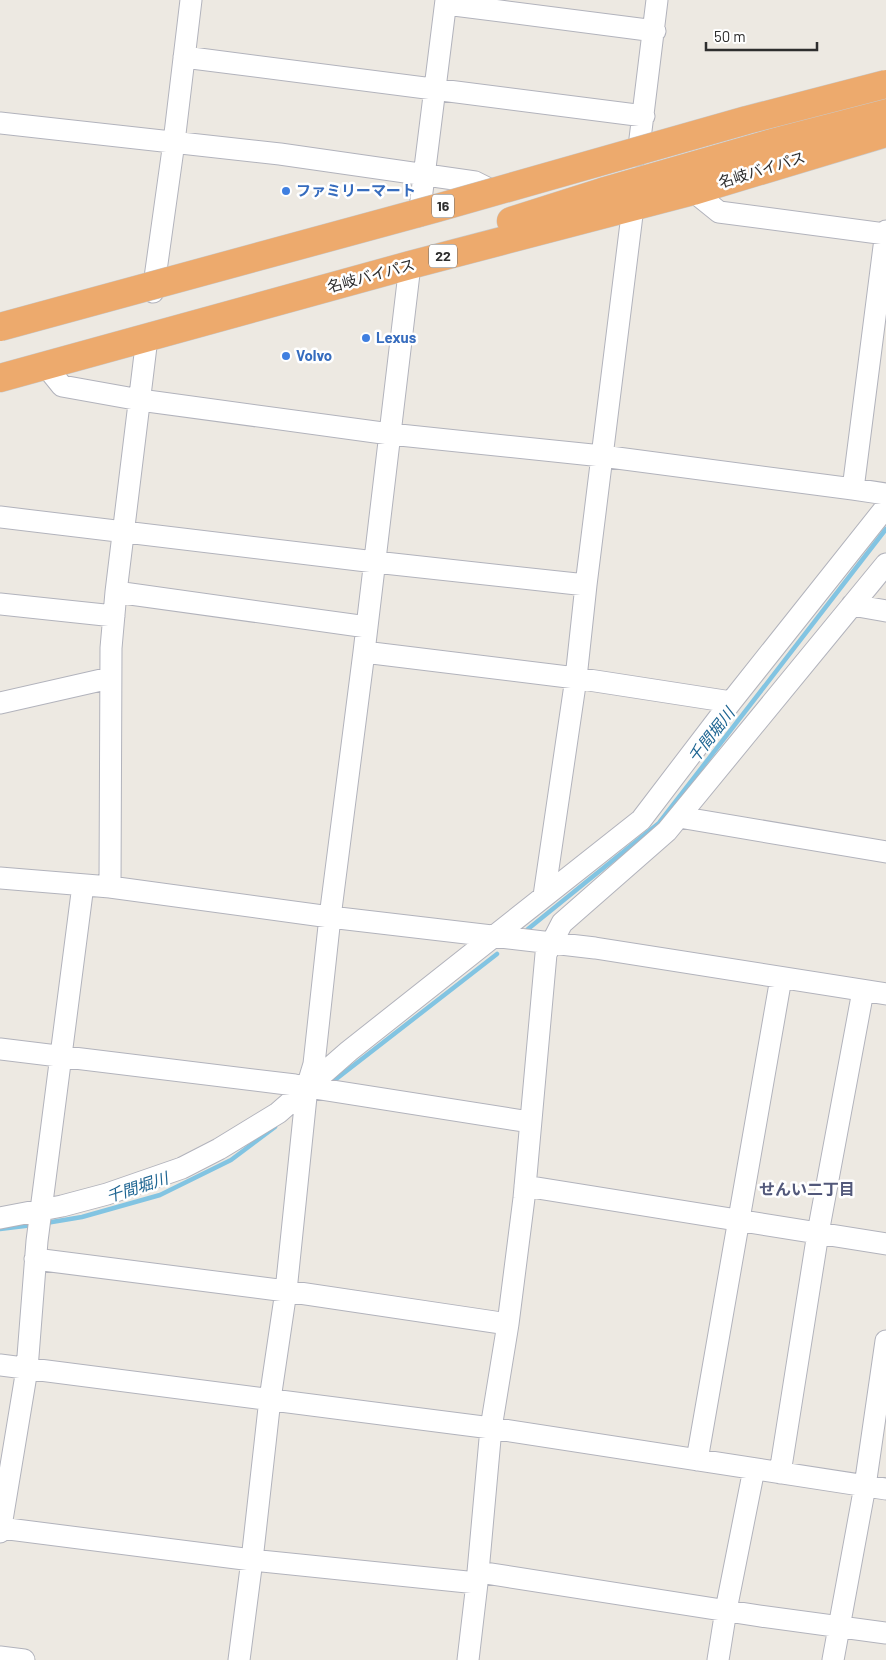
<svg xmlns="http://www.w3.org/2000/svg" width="886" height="1660" font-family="Barlow,'Noto Sans JP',sans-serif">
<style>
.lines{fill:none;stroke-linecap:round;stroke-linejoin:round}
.stream{stroke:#82c4e2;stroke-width:4.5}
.minor-casing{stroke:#b2b3bc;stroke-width:23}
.highway-casing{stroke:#c9c9c9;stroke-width:29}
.minor{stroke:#fff;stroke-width:21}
.highway{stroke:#edaa6d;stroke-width:28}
.highway-bridge-casing{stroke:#c9c9c9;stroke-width:29;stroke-linecap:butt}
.highway-bridge{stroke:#edaa6d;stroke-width:28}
.shop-dot{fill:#3f7fe0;stroke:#fff;stroke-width:2}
.labels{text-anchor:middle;stroke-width:5;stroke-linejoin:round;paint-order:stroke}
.shield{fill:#fff;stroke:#6d6d6d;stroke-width:1}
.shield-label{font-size:14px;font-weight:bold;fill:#2e2e2e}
.street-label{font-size:15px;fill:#2e2e2e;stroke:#fff}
.shop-label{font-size:15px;font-weight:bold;fill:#366cbe;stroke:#fff;text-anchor:start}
.water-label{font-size:16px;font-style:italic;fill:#1e6592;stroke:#fff}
.neighbourhood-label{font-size:16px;font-weight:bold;fill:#52587a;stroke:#fff}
</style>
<rect width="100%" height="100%" fill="#ede9e2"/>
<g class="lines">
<!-- stream -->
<path class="stream" d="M528,929l131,-106 227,-294
M331,1083l166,-129
M46,1223l36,-6 78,-22 71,-35 44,-33
M0,1229l33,-4"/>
<!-- minor casing -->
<g class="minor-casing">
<path id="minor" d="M446,4l209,27
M184,57l460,59
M0,123l280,31 195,28 22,11
M638,155l19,-155
M693,191l26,21 167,22
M419,216l27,-216
M153,292l21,-150 17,-142
M45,365l17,21 78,14 250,34 212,22 251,33 33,5
M853,489l33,-258
M0,517l375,45 211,23
M116,592l251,35
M0,604l114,12
M852,605l34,6
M364,652l212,26 155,24
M0,703l110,-25
M679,817l207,35
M0,878l110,9 220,30 265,31 291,46
M110,887l1,-239 5,-56 31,-254
M544,896l32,-218 10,-93 47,-378
M0,1049l295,36 235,37
M525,1186l361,58
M0,1218l62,-12 45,-12 75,-26 37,-19 59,-36 71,-62 292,-231 90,-118 155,-195
M35,1259l251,32 222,33
M0,1365l491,63 395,61
M697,1460l84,-482
M780,1473l38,-240 45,-242
M0,1528l252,32 225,23
M0,1532l27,-163 10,-128 46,-356
M479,1572l281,44 126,17
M0,1657l24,3
M239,1660l13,-100 18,-161 16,-108 21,-204 7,-23 16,-147 34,-265 46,-387
M468,1660l9,-77 14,-155 17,-104 16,-126 22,-244 16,-31 105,-92 219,-267
M718,1660l8,-50 28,-141
M833,1660l32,-174 21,-145"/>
</g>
<!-- highway casing -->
<g class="highway-casing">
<path id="highway" d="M511,221l91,-29 284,-82
M0,378l410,-113 283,-74 193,-58"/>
</g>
<!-- minor -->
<use href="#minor" class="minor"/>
<!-- highway -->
<use href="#highway" class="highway"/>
<!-- highway-bridge casing -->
<g class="highway-bridge-casing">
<path id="highway-bridge" d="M0,327l437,-119 310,-88 139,-36"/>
</g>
<!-- highway-bridge -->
<use href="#highway-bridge" class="highway-bridge"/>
</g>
<!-- markers -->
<g class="shop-dot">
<circle cx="286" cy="191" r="5"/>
<circle cx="366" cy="338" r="5"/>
<circle cx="286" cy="356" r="5"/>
</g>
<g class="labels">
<!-- shield labels -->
<g class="shield">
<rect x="432" y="194.5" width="22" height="23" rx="4"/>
<rect x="429" y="244.5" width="28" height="23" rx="4"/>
</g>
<g class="shield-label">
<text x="443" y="211">16</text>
<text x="443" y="261">22</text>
</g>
<!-- street labels -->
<g class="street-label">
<text transform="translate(762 170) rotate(-17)" y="5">名岐バイパス</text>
<text transform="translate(371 276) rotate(-15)" y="5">名岐バイパス</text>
</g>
<!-- shop labels -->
<g class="shop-label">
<text x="296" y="196">ファミリーマート</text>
<text x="376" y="343">Lexus</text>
<text x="296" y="361">Volvo</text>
</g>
<!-- water labels -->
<g class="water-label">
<text transform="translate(711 735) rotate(-52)" y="6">千間堀川</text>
<text transform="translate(137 1187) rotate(-18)" y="6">千間堀川</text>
</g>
<!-- neighbourhood labels -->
<g class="neighbourhood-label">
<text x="807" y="1195">せんい二丁目</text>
</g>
</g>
<!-- scale -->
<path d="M706 42v8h111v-8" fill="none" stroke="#2e2e2e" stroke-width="2.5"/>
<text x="714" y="42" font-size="15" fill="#2e2e2e" stroke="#ffffff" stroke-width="4" paint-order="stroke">50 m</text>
</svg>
